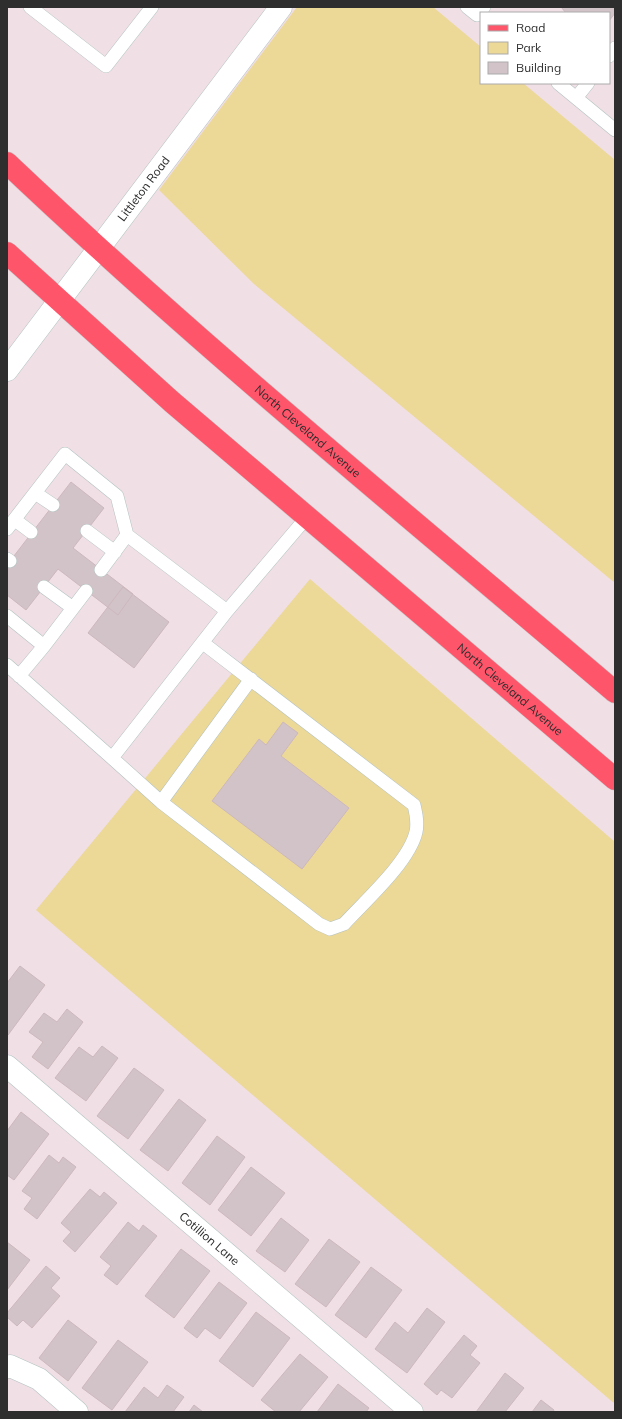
<svg xmlns="http://www.w3.org/2000/svg" width="622" height="1419" font-family="Mulish,sans-serif">
<style>
.green{fill:#ecd897}
.building{fill:#d2c3c8;stroke:#ccb8bd}
.lines{fill:none;stroke-linecap:round;stroke-linejoin:round}
.service-casing{stroke:#b3c2c1;stroke-width:14}
.minor-casing{stroke:#b3c2c1;stroke-width:23}
.tertiary-casing{stroke:#b3c2c1;stroke-width:23}
.primary-casing{stroke:#c4c4c4;stroke-width:23}
.service{stroke:#fff;stroke-width:13}
.minor{stroke:#fff;stroke-width:22}
.tertiary{stroke:#fff;stroke-width:22}
.primary{stroke:#ff556b;stroke-width:22}
.labels{text-anchor:middle;stroke-width:3.5;stroke-linejoin:round;paint-order:stroke}
.street-label{font-size:12px;fill:#2e2e2e;stroke:#fff}
</style>
<rect width="100%" height="100%" fill="#f0dfe5"/>
<!-- green -->
<path class="green" d="M297,7h136l48,40v36h42l92,77v423l-361,-299 -95,-94z
M310,579l305,263v562l-579,-494z"/>
<!-- building -->
<path class="building" d="M561,7h54v6l-6,8v-8h-43z
M71,482l33,26 -31,40 60,46 -15,21 -60,-46 -32,41 -19,-15v-30z
M123,587l46,35 -35,46 -46,-35z
M283,722l15,11 -17,23 68,52 -47,61 -90,-68 47,-62 7,6z
M20,966l25,19 -37,50 -1,-2v-50z
M67,1009l16,13 -35,47 -16,-12 11,-15 -14,-10 15,-19 13,9z
M102,1046l16,12 -32,43 -31,-23 24,-31 14,10z
M134,1068l30,22 -36,49 -31,-23z
M179,1099l27,21 -38,51 -28,-21z
M21,1112l28,22 -35,46 -7,-5v-44z
M217,1136l28,21 -35,48 -28,-22z
M49,1155l10,8 4,-6 13,10 -39,52 -13,-10 8,-11 -10,-7z
M251,1167l34,26 -34,43 -33,-26z
M90,1189l10,8 4,-5 13,11 -42,49 -12,-11 8,-9 -10,-9z
M281,1218l28,22 -24,32 -29,-21z
M128,1222l11,9 4,-6 14,11 -40,49 -13,-10 7,-9 -11,-9z
M329,1239l31,23 -34,45 -31,-23z
M7,1242l23,18 -23,30z
M181,1249l29,22 -36,47 -29,-22z
M46,1266l14,12 -9,10 9,8 -28,32 -9,-8 -6,6 -10,-9v-4z
M371,1267l31,23 -36,48 -31,-23z
M219,1282l28,21 -27,36 -15,-11 -8,10 -13,-10z
M427,1308l18,14 -38,51 -32,-24 20,-27 13,11z
M256,1312l34,26 -37,49 -34,-26z
M68,1320l29,22 -29,39 -29,-23z
M464,1335l13,11 -7,9 10,8 -28,35 -11,-8 -4,5 -13,-11z
M118,1340l30,22 -36,48 -30,-22z
M300,1354l28,23 -29,35h-23l-15,-12z
M505,1373l19,15 -19,24h-29z
M338,1384l31,24 -3,4h-49z
M167,1385l17,12 -11,15h-48l19,-25 14,11z
M541,1400l13,10 -1,2h-21z
M194,1405l9,7h-14z"/>
<g class="lines">
<!-- service casing -->
<g class="service-casing">
<path id="service" d="M30,7l76,59 46,-59
M467,7l10,8 7,-8
M609,56l6,-8
M558,83l57,47
M576,98l12,-15
M35,493l18,12
M15,520l16,12
M7,529l58,-75 52,42 10,39 100,76
M87,531l28,21
M7,559l3,2
M101,570l26,-35
M44,587l29,21
M7,616l37,30 42,-55
M203,643l211,162c2,8 4,18 2,27 -7,30 -51,69 -72,92l-14,5 -11,-5 -158,-122 90,-123
M7,665l105,93 115,-147 80,-94
M19,676l25,-30
M112,758l49,44"/>
</g>
<!-- minor casing -->
<g class="minor-casing">
<g id="minor">
<path id="s1" d="M7,1066l405,346"/>
<path d="M7,1367l3,-1 29,13 38,33"/>
</g>
</g>
<!-- tertiary casing -->
<g class="tertiary-casing">
<g id="tertiary">
<path id="s2" d="M7,370l274,-363"/>
</g>
</g>
<!-- primary casing -->
<g class="primary-casing">
<g id="primary">
<path id="s3" d="M7,163c195,185 404,355 608,529"/>
<path id="s4" d="M7,253l165,149 443,377"/>
</g>
</g>
<!-- service -->
<use href="#service" class="service"/>
<!-- minor -->
<use href="#minor" class="minor"/>
<!-- tertiary -->
<use href="#tertiary" class="tertiary"/>
<!-- primary -->
<use href="#primary" class="primary"/>
</g>
<g class="labels">
<!-- street labels -->
<g class="street-label">
<text dy="4" stroke="none"><textPath href="#s2" startOffset="227">Littleton Road</textPath></text>
<text dy="4" stroke="none"><textPath href="#s3" startOffset="403">North Cleveland Avenue</textPath></text>
<text dy="4" stroke="none"><textPath href="#s4" startOffset="666">North Cleveland Avenue</textPath></text>
<text dy="4" stroke="none"><textPath href="#s1" startOffset="266">Cotillion Lane</textPath></text>
</g>
</g>
<!-- border -->
<rect width="622" height="1419" fill="none" stroke="#2e2e2e" stroke-width="16"/>
<!-- legend -->
<rect x="480" y="12" width="130" height="72" fill="#ffffff" stroke="#ababab"/>
<rect x="488" y="25" width="20" height="6" fill="#ff556b" stroke="#ababab"/>
<text x="516" y="32" font-size="12" fill="#2e2e2e">Road</text>
<rect x="488" y="42" width="20" height="12" fill="#ecd897" stroke="#ababab"/>
<text x="516" y="52" font-size="12" fill="#2e2e2e">Park</text>
<rect x="488" y="62" width="20" height="12" fill="#d2c3c8" stroke="#ababab"/>
<text x="516" y="72" font-size="12" fill="#2e2e2e">Building</text>
</svg>
